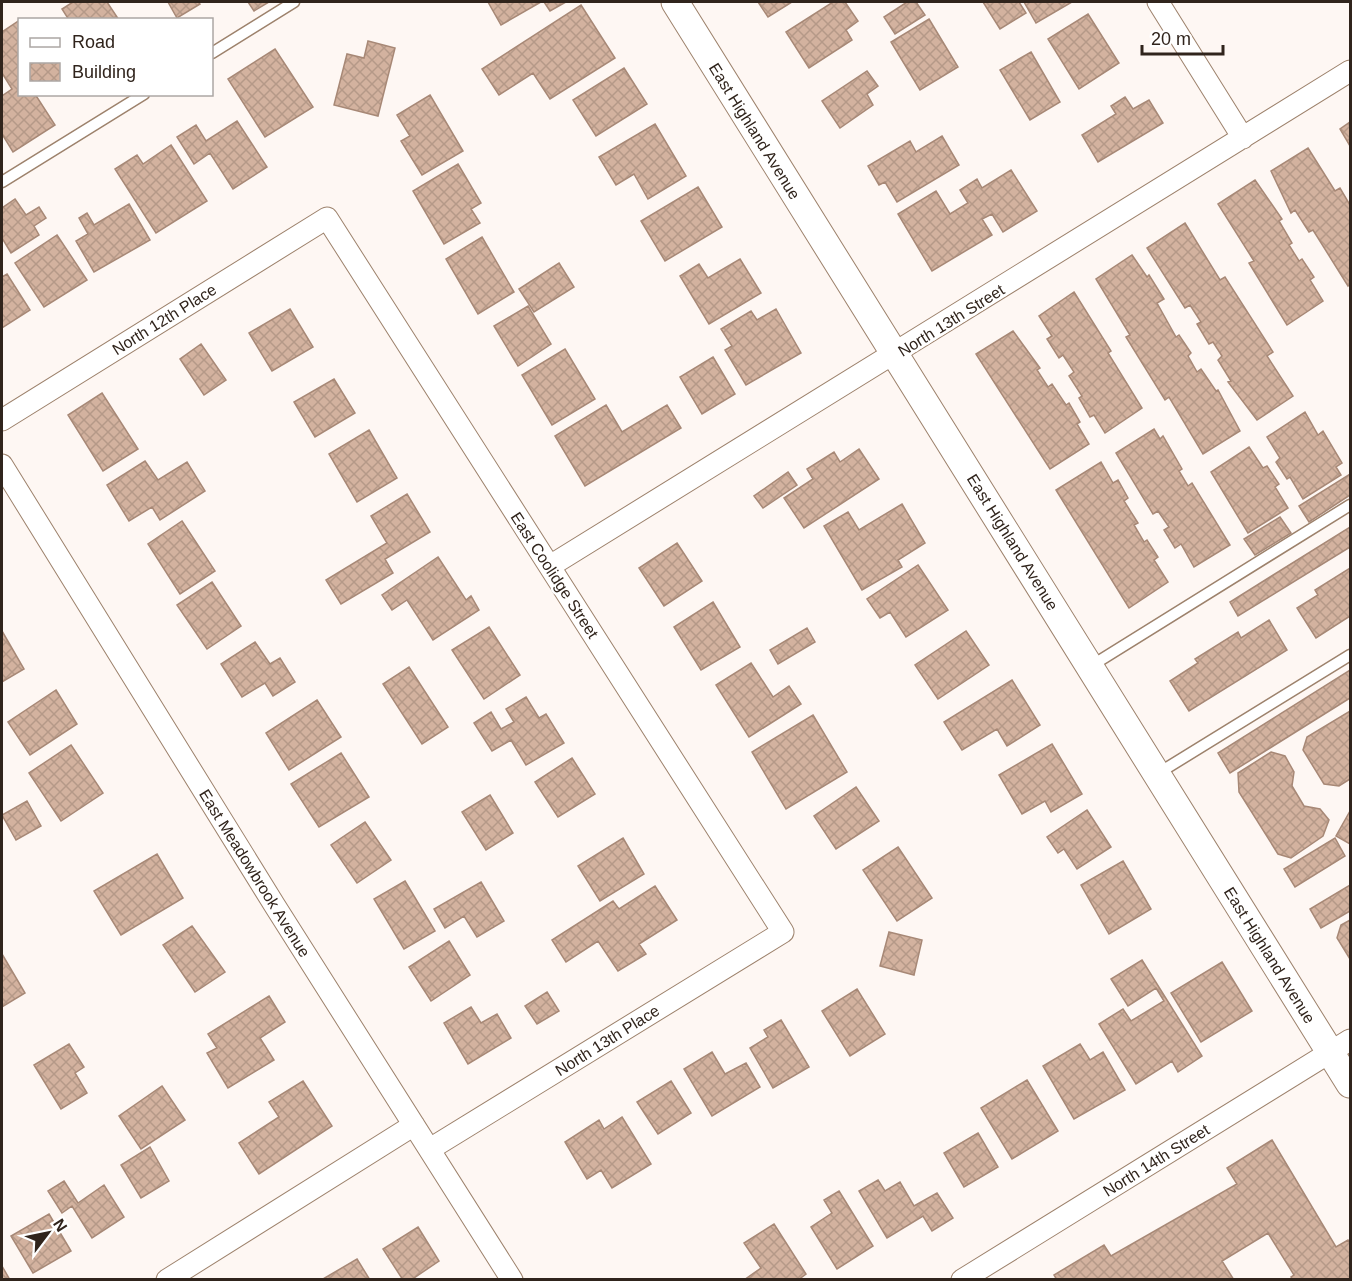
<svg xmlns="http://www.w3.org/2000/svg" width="1352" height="1281" font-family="Arial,sans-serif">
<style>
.building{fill:url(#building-cross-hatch);stroke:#a78876;stroke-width:1.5}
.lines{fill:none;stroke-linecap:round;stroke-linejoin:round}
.service-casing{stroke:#9d826c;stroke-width:13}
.minor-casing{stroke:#9d826c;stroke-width:23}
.tertiary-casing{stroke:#9d826c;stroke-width:29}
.service{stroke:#fff;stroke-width:10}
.minor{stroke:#fff;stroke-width:21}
.tertiary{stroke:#fff;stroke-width:27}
.labels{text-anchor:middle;stroke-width:5;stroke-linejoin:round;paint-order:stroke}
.street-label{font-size:16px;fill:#30241c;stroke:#fff}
</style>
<defs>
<pattern id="building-cross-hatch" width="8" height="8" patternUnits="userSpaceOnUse" patternTransform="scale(1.5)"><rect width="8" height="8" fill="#d3b29f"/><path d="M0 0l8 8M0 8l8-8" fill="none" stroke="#b59988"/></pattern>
</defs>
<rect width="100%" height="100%" fill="#fef7f3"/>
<!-- building -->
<path class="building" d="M73,2h34l12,18h-50l-7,-11z
M168,2h30l2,2 -23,14z
M248,2h21l-15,9z
M488,2h53l-40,23z
M544,2h22l-16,9z
M758,2h34l-24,15z
M833,2h12l13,19 -12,9 6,10 -43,28 -23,-36z
M907,2h9l9,13 -30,19 -11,-17z
M983,2h36l7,11 -26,16z
M1024,2h48l-36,21z
M581,5l34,53 -65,41 -17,-26 -34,22 -17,-26z
M1088,14l31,49 -40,26 -31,-50z
M929,19l29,48 -38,23 -29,-48z
M20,20v74h15l20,31 -42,27 -11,-18v-38l10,-7 -10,-16v-41z
M368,41l27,7 -17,68 -44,-11 13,-51 17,4z
M275,49l38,58 -48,30 -37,-58z
M1031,52l29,50 -30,18 -30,-50z
M624,68l23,36 -51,32 -23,-36z
M867,71l11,15 -11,8 6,11 -33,23 -18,-27z
M430,95l33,56 -41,24 -21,-34 9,-5 -13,-21z
M1125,97l8,12 16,-9 14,23 -65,39 -16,-27 34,-21 -5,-8z
M237,121l30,46 -34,22 -23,-36 -16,11 -17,-27 19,-12 10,16z
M1350,122v24l-10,-17z
M655,124l31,52 -38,23 -14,-25 -18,11 -17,-28z
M942,136l17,29 -62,37 -12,-20 -6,3 -11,-19 42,-25 6,11z
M171,145l36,56 -51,32 -41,-64 22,-14 6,9z
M1308,148l27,43 5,-3 10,17v79l-2,2 -35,-56 -4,2 -14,-22 -4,3 -20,-42z
M458,164l23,39 -10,6 9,14 -36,21 -31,-53z
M1011,170l26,41 -34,21 -11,-18 -10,5 10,16 -60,36 -34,-57 38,-23 14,23 18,-11 -8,-13 17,-11 5,9z
M1255,180l27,39 -3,2 13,22 -3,2 10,16 3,-2 12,18 -4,3 13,21 -36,24 -38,-62 5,-2 -36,-57z
M698,187l24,40 -57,34 -24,-40z
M15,199l11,16 13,-8 7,11 -12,8 5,9 -28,18 -9,-15v-30z
M129,204l21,36 -56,32 -18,-31 12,-7 -9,-16 8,-5 7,12z
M1185,223l35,57 5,-3 48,75 -6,4 26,40 -36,24 -29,-38 3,-1 -13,-21 4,-4 -9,-14 -4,2 -12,-20 4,-2 -11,-17 -5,3 -38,-60z
M57,235l30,45 -43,27 -29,-44z
M482,237l32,55 -36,22 -32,-55z
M1132,255l15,22 2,-2 15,24 -7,4 19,34 3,-2 12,18 -3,3 9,16 4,-3 15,22 2,-1 22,41 -37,23 -34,-57 -4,3 -39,-63 4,-2 -34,-56z
M740,259l21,34 -52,31 -29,-48 19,-12 9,14z
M559,263l15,24 -40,25 -15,-23z
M7,274l23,36 -28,18v-51z
M1074,292l37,59 -3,2 34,55 -37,25 -11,-18 -4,2 -11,-19 3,-2 -13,-20 5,-4 -11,-17 -4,3 -12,-19 5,-3 -13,-20z
M528,306l23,38 -33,22 -24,-40z
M290,309l23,38 -41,24 -23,-38z
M776,309l25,44 -55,32 -21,-35 7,-4 -11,-17 30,-18 6,9z
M1013,331l27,37 -3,2 11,17 4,-3 14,21 3,-2 11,19 -3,2 12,20 -39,25 -74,-115z
M201,344l25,36 -22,15 -24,-36z
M565,349l30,50 -43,26 -30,-50z
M713,357l22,37 -33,20 -22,-37z
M334,379l21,34 -40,24 -21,-35z
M102,393l36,56 -35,22 -35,-56z
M606,405l16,27 45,-27 14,23 -96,58 -30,-50z
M1305,412l13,23 5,-4 19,32 -6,4 5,8 -38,24 -13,-22 -3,2 -11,-17 4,-4 -13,-21z
M1154,429l6,10 3,-3 19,33 -3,2 9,15 4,-3 38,62 -36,22 -13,-23 -6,4 -11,-18 5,-3 -11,-16 -5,3 -37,-61z
M369,430l28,48 -40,24 -28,-48z
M1249,447l14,21 4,-2 12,18 -4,3 13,21 -40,25 -37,-61z
M859,449l20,30 -75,49 -20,-30 29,-19 -6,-10 27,-17 6,10z
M145,461l13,19 29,-18 18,29 -45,29 -8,-13 -23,14 -22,-36z
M1101,462l12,21 5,-3 10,18 -4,3 14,22 -4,2 10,17 3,-2 11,17 -4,3 14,22 -39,26 -73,-118z
M788,472l9,13 -34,23 -9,-12z
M1350,474v21l-41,27 -10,-16z
M407,494l23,38 -45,27 8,14 -52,31 -15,-24 61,-37 -16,-27z
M902,504l23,39 -27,17 4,7 -40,23 -38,-64 24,-14 11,18z
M1280,517l11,16 -36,22 -11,-16z
M182,521l33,50 -35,23 -32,-50z
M1350,527v20l-112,69 -8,-14z
M677,543l25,38 -38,25 -25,-38z
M438,557l28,43 5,-4 8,14 -46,30 -26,-40 -15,10 -10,-15z
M918,565l30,45 -42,27 -16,-25 -10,6 -13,-19z
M1350,568v48l-34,22 -19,-30 21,-13 -3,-5z
M212,582l29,44 -34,23 -30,-44z
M713,602l27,45 -39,23 -27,-43z
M1269,620l18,30 -98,61 -19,-30 28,-18 -3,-4 43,-27 3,6z
M489,627l31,48 -36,24 -32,-49z
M807,628l8,14 -37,22 -8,-14z
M2,631l22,38 -22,13z
M966,631l23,34 -51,34 -23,-34z
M255,642l15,22 10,-6 15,24 -22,14 -8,-13 -23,14 -21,-33z
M751,663l22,34 16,-11 12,18 -52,33 -33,-52z
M409,667l39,60 -26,17 -39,-60z
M1350,670v28l-120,75 -12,-20z
M1012,680l28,45 -33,21 -10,-17 -35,21 -18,-28z
M56,690l21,34 -47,31 -22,-33z
M526,697l13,21 7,-4 18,29 -38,22 -15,-25 -19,11 -18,-28 17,-11 10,17 13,-7 -8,-13z
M317,700l24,37 -52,33 -23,-37z
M1350,711v68l-11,7 -15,-2 -21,-34 4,-13z
M813,715l34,57 -61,37 -34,-57z
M1052,744l30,50 -31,18 -6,-11 -23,13 -23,-39z
M71,745l32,48 -42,28 -32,-48z
M1271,752l14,4 9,16 -2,14 12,20 16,3 9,11 -6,16 -32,22 -13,-4 -39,-62 -1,-19z
M341,753l28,44 -50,30 -28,-43z
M572,758l23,36 -37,23 -23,-35z
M856,787l23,34 -43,28 -22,-33z
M490,795l23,38 -27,17 -24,-38z
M27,801l14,25 -25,14 -14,-25z
M1087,810l24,37 -34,22 -13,-20 -6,4 -11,-16z
M1350,811v33l-14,-8z
M365,822l26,38 -34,23 -26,-38z
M623,838l21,36 -44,27 -22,-35z
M1335,838l10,18 -50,31 -11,-18z
M898,847l34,51 -35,23 -34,-51z
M157,854l26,44 -62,37 -27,-44z
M1123,861l28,48 -42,25 -28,-49z
M405,881l30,50 -31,18 -30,-50z
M481,882l23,39 -27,16 -13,-21 -19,12 -11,-19z
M1350,885v26l-29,17 -11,-19z
M655,886l22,34 -38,24 7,10 -28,17 -20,-30 -32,21 -14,-22 61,-39 6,8z
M1350,920v39l-13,-21 4,-13z
M192,926l33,46 -30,20 -32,-47z
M889,932l33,8 -8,35 -34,-9z
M449,941l21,34 -39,26 -22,-34z
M2,954l23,39 -23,14z
M1142,960l60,96 -24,16 -6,-11 -36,23 -37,-60 24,-15 8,12 33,-20 -8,-13 -28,18 -17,-27z
M1222,962l30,49 -51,31 -30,-49z
M857,989l28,45 -35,22 -28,-45z
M547,992l12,19 -22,13 -12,-18z
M269,996l16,26 -25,16 14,22 -46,28 -21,-35 10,-5 -9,-14z
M471,1007l10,16 16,-9 14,24 -43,26 -24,-41z
M781,1020l28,47 -36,21 -23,-40 18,-11 -4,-7z
M69,1044l15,23 -9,6 12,20 -26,16 -27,-44z
M1080,1044l10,16 13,-8 22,38 -51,29 -31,-53z
M712,1052l13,22 21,-11 14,24 -48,29 -28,-47z
M1027,1080l31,51 -46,28 -31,-51z
M303,1081l29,45 -73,48 -20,-31 40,-26 -10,-15z
M671,1081l20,32 -33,21 -21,-32z
M162,1086l23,34 -44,29 -22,-33z
M622,1117l29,47 -39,24 -11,-18 -14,9 -22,-37 34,-22 5,9z
M978,1133l20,34 -34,20 -20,-34z
M1272,1140l64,107 12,-7 2,3v37h-57l-2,-3 3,-2 -26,-42 -46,28 12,19h-177l-3,-5 50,-30 7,11 126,-72 -10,-16z
M150,1147l19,34 -28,17 -20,-33z
M878,1180l7,11 15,-9 14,24 23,-13 16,25 -21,13 -9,-15 -36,22 -28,-47z
M64,1181l14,22 26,-18 20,32 -32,21 -20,-32 -10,7 -14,-22z
M839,1191l34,55 -36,23 -26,-42 21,-14 -8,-13z
M49,1214l22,37 -38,22 -22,-37z
M774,1224l32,50 -8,6h-54l17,-12 -17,-25z
M418,1227l21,34 -28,19h-8l-20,-31z
M357,1259l13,21h-47v-1z
M2,1266l8,14h-8z"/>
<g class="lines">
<!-- service casing -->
<g class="service-casing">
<path id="service" d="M212,53l82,-51
M2,182l142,-88
M1091,666l259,-161
M1157,774l193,-119"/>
</g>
<!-- minor casing -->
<g class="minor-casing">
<path id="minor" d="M1158,2l85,136
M2,420l325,-202 456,714 -353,217
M2,465l273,441 237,374
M550,566l800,-495
M167,1280l247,-155
M962,1280l388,-240"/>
</g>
<!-- tertiary casing -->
<g class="tertiary-casing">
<path id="tertiary" d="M675,2l675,1082"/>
</g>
<!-- service -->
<use href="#service" class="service"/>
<!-- minor -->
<use href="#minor" class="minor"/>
<!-- tertiary -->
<use href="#tertiary" class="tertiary"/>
</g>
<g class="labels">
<!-- street labels -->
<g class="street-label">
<text transform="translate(755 131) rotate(58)" y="6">East Highland Avenue</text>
<text transform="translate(164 319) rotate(-32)" y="6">North 12th Place</text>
<text transform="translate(951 320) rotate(-32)" y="6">North 13th Street</text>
<text transform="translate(1013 542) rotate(58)" y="6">East Highland Avenue</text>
<text transform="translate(555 575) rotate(57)" y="6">East Coolidge Street</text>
<text transform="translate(255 873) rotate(58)" y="6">East Meadowbrook Avenue</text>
<text transform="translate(1270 955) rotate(58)" y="6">East Highland Avenue</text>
<text transform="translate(607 1040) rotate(-32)" y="6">North 13th Place</text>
<text transform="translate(1156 1160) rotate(-32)" y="6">North 14th Street</text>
</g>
</g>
<!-- border -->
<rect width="1352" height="1281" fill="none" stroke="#30241c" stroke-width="6"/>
<!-- legend -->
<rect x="18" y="18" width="195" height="78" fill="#ffffff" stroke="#aca7a4" stroke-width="1.5"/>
<rect x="30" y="38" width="30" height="9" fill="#ffffff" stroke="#aca7a4" stroke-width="1.5"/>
<text x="72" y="48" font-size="18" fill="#30241c">Road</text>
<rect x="30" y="63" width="30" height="18" fill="url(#building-cross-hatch)" stroke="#aca7a4" stroke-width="1.5"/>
<text x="72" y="78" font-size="18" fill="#30241c">Building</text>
<!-- north arrow -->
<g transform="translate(48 1233) rotate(58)" stroke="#ffffff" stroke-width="4.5" paint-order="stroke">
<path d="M0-4.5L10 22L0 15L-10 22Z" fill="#30241c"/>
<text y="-9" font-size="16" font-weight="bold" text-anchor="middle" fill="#30241c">N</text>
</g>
<!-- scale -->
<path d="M1142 45v9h81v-9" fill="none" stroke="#30241c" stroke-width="3"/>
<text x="1151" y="45" font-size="18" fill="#30241c" stroke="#ffffff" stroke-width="4.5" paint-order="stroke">20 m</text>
</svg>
